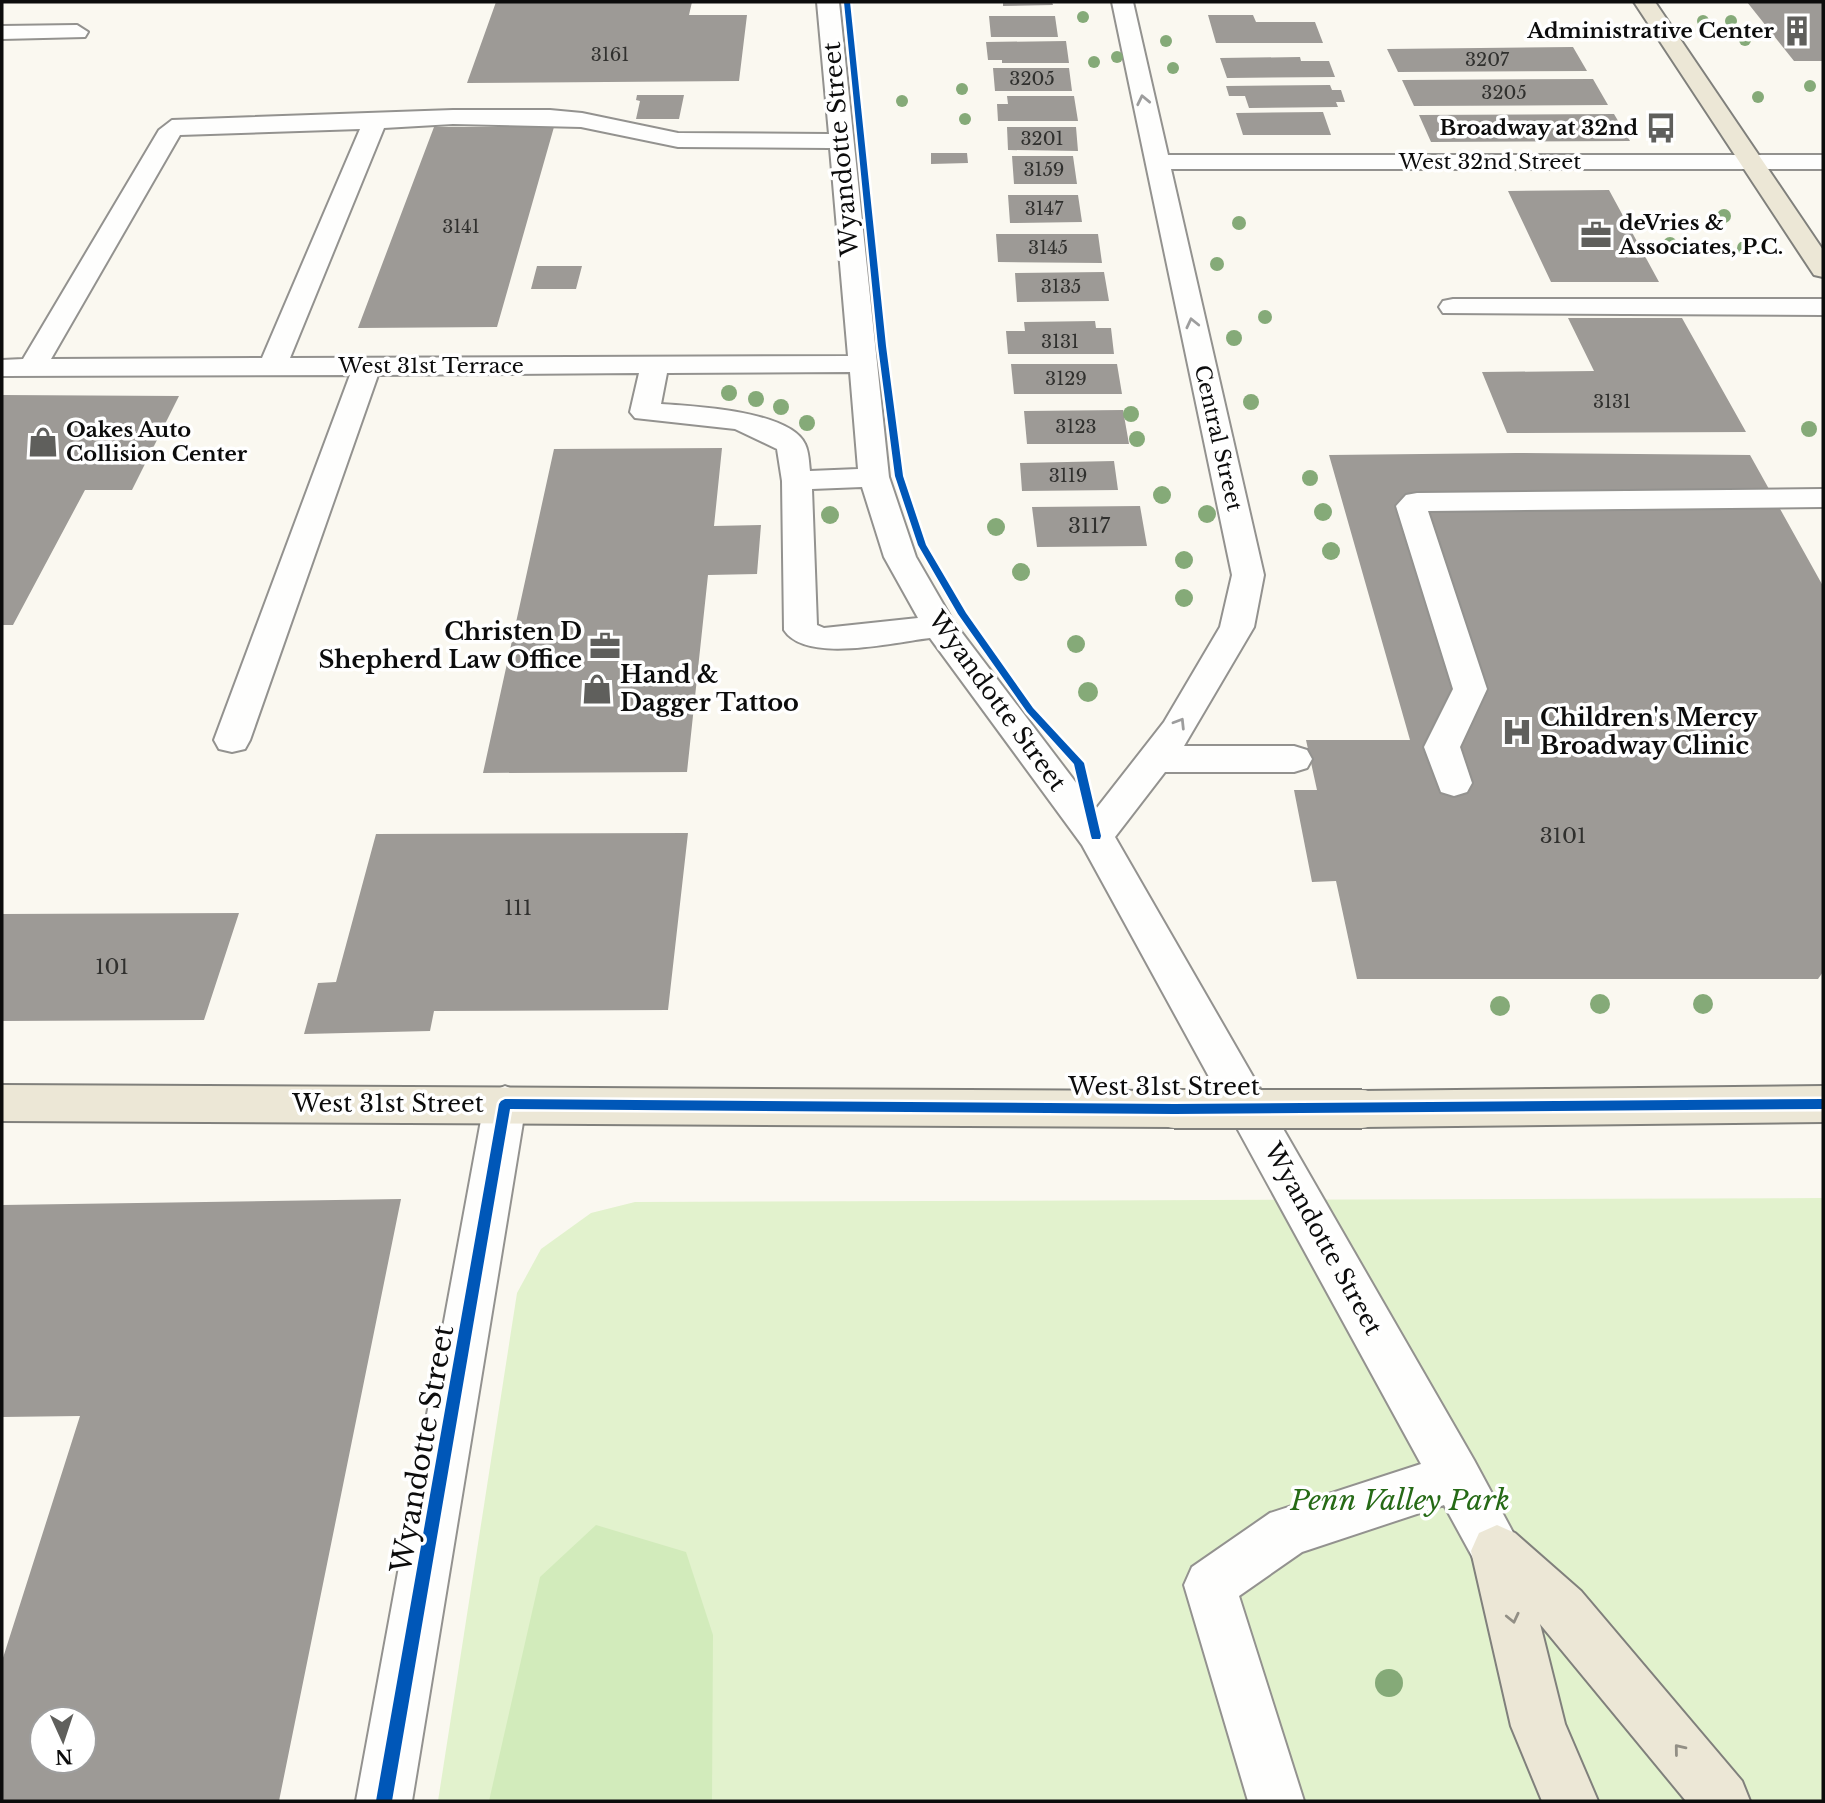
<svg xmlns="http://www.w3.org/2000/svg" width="1825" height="1803" font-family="'Libre Baskerville',serif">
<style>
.green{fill:#e2f2cd}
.forest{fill:#d2ebbb}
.building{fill:#9d9a96;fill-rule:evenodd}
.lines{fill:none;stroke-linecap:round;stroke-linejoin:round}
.minor-casing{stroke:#93928f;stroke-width:4}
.major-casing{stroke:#80807c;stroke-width:4}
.minor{fill:#fefefd;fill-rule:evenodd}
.major{fill:#ece7d6;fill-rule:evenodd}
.major-bridge-casing{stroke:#80807c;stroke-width:42;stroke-linecap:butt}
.major-bridge{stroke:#ece7d6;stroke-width:38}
.cycleway-casing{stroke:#fff;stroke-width:5}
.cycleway{fill:#0057b8;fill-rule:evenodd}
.tree{fill:#85aa78}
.oneway{stroke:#9d9d9d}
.oneway2{stroke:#928f85}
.labels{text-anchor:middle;stroke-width:7;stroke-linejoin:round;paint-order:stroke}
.far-number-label{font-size:18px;fill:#30302e}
.far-poi-label{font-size:21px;font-weight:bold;fill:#0c0c0c;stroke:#fff;text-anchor:end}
.far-street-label{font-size:21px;fill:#0c0c0c;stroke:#fff}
.number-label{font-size:21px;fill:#30302e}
.street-label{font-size:24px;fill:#0c0c0c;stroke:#fff}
.poi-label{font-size:24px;font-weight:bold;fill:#0c0c0c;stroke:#fff;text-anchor:start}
.near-street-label{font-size:28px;fill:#0c0c0c;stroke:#fff}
.near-park-label{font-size:28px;font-style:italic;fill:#266a16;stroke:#fff}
</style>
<rect width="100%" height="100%" fill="#faf8f0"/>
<!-- green -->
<path class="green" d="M1823,1198v603h-1385l79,-508 24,-44 50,-36 44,-11z"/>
<!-- forest -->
<path class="forest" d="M596,1525l90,27 27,83 -1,166h-223l51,-224z"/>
<!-- building -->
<path class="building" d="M496,2h196l-3,13h58l-8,66 -272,2z
M1003,2h49l1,3 -50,1z
M1747,2h76v59h-29z
M1208,15h45l3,7h59l8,21h-107z
M989,16h66l3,21h-67z
M1066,41l3,22h-67v-3h-14l-2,-18z
M1573,47l14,24 -189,1 -11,-23z
M1300,57l1,4h28l6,16 -108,1 -7,-20z
M993,68h76l3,23h-77z
M1593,79l15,26 -194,1 -12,-26z
M1330,85l2,5h9l4,12h-9l2,5 -89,1 -4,-12h-16l-3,-10z
M637,95h47l-5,24h-43l4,-18 -4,-1z
M1007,96h67l4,25h-80l-1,-17h11z
M1323,112l8,23h-88l-7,-22z
M1614,114l16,27 -199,1 -12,-27z
M434,127h120l-57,200 -139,1z
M1007,127h69l2,24 -70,-1z
M931,153h36l1,10 -37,1z
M1012,156h61l4,28h-63z
M1609,190l50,92h-108l-43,-91z
M1008,195h70l4,27 -72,1z
M996,234h102l4,29 -104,-1z
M537,266h45l-6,23h-45z
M1104,272l5,29 -92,1 -2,-29z
M1568,318h114l64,114 -239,1 -25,-61 112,-1z
M1095,321l1,7h15l3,26h-106l-2,-23h19l-1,-9z
M1011,364h106l5,30h-108z
M2,395l177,1 -47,94h-47l-72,135h-11z
M1123,410l6,34h-102l-3,-33z
M722,448l-8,78 47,-1 -4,49 -49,1 -21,197 -204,1 71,-324z
M1516,453l234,2 73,131v386l-5,7h-461l-21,-98 -24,1 -18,-92h23l-11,-50h104l-81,-285z
M1114,461l4,29 -96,1 -2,-28z
M1140,506l7,40 -110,1 -5,-40z
M688,833l-20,177 -234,1 -4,20 -126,3 14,-51 18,-1 40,-148z
M239,913l-35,107 -202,1v-107z
M401,1199l-122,602h-277v-140l78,-245 -78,1v-212zM42,1719h42v42h-42z"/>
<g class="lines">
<!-- minor casing -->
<g class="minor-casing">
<path id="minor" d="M817,2h22l50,475 27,80 37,64 143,188 68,-87 56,-95 12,-52 -120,-573h21l35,153h655v14h-652l93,406 -10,52 -70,119h110l13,4 5,9 -5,9 -13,4h-129l-50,65 359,623 49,91 -8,18 -18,8 -18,-8 -35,-64 -142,47 -63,44 65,205h-56l-64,-216 8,-18 78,-54 151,-49 -339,-619 -152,-207c-35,4 -124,26 -146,-8l-2,-149 -5,-32 -42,-20 -100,-11 -5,-6 9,-39 -261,2 -128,365 -5,9 -13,3 -13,-3 -5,-9 136,-365 -348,1v-16l21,-1 136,-229 13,-10 281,-10h97l32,3 96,20 151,1zM453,124l128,3 97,20 152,1 18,208 -558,2 94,-230zM360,129l-98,229 -211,1 129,-224zM850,372l8,97 -48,2c-1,-8 -1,-19 -5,-27 -15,-33 -112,-38 -144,-40l6,-31zM862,487l22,70 34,61 -94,10 -7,-3 -5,-136z
M77,25l11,7 -3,5 -83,2v-13z
M1453,299h370v16l-380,-2 -4,-6 4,-6z
M1823,489v18l-395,4 59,178 -27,58 12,36 -5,9 -13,4 -13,-4 -17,-45 29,-58 -57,-183 10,-11 11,-2z
M505,1086l15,6 6,12 -114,697h-56l128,-697 6,-12z"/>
</g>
<!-- major casing -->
<g class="major-casing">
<path id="major" d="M1634,2h21l168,248v27l-9,-2 -4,-6z
M2,1085l1172,6 15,5 6,13 -6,13 -15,5 -1172,-6z
M1823,1086v36l-461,5 -15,-5 -6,-13 6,-13 15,-5z
M1497,1525l18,8 66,58 161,190 8,20h-64l-146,-177 25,100 33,77h-56l-31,-75 -40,-175 8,-18z"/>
</g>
<!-- minor -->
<use href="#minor" class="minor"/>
<!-- major -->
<use href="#major" class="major"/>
<!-- major-bridge casing -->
<g class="major-bridge-casing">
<path id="major-bridge" d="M1174,1109h188"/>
</g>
<!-- major-bridge -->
<use href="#major-bridge" class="major-bridge"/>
<!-- cycleway casing -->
<g class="cycleway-casing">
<path id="cycleway" d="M844,2h6l36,344 17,130 23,69 40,68 67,95 51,55 17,73 -1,3h-8l-1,-3 -17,-72 -47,-52 -69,-98 -40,-69 -23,-69 -17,-130z
M505,1099l669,5 649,-5v10l-649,5 -664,-5 -118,692h-16l123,-697 2,-3z"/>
</g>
<!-- cycleway -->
<use href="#cycleway" class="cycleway"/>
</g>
<!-- trees -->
<g class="tree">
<circle cx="1083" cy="17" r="6"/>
<circle cx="1703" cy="21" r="6"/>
<circle cx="1731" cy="21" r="6"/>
<circle cx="1745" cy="40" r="6"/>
<circle cx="1166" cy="41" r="6"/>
<circle cx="1117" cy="57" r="6"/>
<circle cx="1094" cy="62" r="6"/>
<circle cx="1173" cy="68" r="6"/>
<circle cx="1810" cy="86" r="6"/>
<circle cx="962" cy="89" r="6"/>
<circle cx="1758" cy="97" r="6"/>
<circle cx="902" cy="101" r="6"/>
<circle cx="965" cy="119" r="6"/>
<circle cx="1724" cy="216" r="7"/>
<circle cx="1239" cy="223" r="7"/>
<circle cx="1670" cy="244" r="7"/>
<circle cx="1744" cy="248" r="7"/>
<circle cx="1217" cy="264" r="7"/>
<circle cx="1265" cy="317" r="7"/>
<circle cx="1234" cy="338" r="8"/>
<circle cx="729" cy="393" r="8"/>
<circle cx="756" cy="399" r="8"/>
<circle cx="1251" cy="402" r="8"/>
<circle cx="781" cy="407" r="8"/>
<circle cx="1131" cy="414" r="8"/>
<circle cx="807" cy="423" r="8"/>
<circle cx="1809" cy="429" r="8"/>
<circle cx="1137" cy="439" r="8"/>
<circle cx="1310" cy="478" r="8"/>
<circle cx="1162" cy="495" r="9"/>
<circle cx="1323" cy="512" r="9"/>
<circle cx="1207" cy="514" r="9"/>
<circle cx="830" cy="515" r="9"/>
<circle cx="996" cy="527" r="9"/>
<circle cx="1331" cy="551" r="9"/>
<circle cx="1184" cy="560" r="9"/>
<circle cx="1021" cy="572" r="9"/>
<circle cx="1184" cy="598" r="9"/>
<circle cx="1076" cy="644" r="9"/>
<circle cx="1088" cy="692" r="10"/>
<circle cx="1600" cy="1004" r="10"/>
<circle cx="1703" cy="1004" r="10"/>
<circle cx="1500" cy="1006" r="10"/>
<circle cx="1389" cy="1683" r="14"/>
</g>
<!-- one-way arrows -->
<defs><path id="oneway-chevron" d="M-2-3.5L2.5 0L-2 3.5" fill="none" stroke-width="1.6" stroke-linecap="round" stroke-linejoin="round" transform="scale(1.75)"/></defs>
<g class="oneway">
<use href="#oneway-chevron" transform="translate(1143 100) rotate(-102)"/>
<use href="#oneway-chevron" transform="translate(1192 323) rotate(-103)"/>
<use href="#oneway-chevron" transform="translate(1180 723) rotate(-58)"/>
</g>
<g class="oneway2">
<use href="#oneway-chevron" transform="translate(1513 1618) rotate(77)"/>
<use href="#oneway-chevron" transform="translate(1679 1749) rotate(-129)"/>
</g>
<!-- icons -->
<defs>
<g id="building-bare" transform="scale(2.415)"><path d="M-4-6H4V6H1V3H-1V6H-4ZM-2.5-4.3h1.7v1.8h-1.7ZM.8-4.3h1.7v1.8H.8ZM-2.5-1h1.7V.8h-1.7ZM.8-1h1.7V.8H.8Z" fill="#5f5f5c" stroke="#fff" stroke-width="2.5" paint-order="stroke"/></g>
<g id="bus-bare" transform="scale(2.415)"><path d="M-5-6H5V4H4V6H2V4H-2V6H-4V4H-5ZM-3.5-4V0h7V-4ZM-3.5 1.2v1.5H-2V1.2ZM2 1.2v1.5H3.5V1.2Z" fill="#5f5f5c" stroke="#fff" stroke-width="2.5" paint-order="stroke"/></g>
<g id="office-bare" transform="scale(2.415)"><path d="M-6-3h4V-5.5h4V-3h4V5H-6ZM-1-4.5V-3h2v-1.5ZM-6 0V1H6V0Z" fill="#5f5f5c" stroke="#fff" stroke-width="2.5" paint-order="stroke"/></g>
<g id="shop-bare" transform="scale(2.415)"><path d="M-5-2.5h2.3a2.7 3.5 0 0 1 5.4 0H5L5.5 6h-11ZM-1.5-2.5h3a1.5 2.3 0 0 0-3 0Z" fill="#5f5f5c" stroke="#fff" stroke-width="2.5" paint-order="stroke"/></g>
<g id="hospital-bare" transform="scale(2.415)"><path d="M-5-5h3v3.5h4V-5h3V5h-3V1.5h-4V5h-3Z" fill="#5f5f5c" stroke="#fff" stroke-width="2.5" paint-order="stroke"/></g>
</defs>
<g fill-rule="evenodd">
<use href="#building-bare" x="1797" y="31"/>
<use href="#bus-bare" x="1661" y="128"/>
<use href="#office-bare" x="1596" y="235"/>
<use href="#shop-bare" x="43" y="442"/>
<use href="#office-bare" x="605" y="646"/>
<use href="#shop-bare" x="597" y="689"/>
<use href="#hospital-bare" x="1517" y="732"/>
</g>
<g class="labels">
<!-- far-number labels -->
<g class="far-number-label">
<text x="610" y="61">3161</text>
<text x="1487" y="66">3207</text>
<text x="1032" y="85">3205</text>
<text x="1504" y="99">3205</text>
<text x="1042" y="145">3201</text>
<text x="1044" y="176">3159</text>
<text x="1044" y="215">3147</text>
<text x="461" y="233">3141</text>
<text x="1048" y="254">3145</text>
<text x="1061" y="293">3135</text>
<text x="1060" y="348">3131</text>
<text x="1066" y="385">3129</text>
<text x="1612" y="408">3131</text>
<text x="1076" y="433">3123</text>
<text x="1068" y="482">3119</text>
</g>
<!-- far-poi labels -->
<g class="far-poi-label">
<text x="1774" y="38">Administrative Center</text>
<text x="1638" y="135">Broadway at 32nd</text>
<text x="1619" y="230" text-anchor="start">deVries &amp;<tspan x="1619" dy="24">Associates, P.C.</tspan></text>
<text x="66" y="437" text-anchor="start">Oakes Auto<tspan x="66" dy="24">Collision Center</tspan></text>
</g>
<!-- far-street labels -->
<g class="far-street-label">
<text x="1490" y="169">West 32nd Street</text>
<text x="431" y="373">West 31st Terrace</text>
<text transform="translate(1218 438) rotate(77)" y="7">Central Street</text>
</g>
<!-- number labels -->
<g class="number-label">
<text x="1089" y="533">3117</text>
<text x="1563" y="843">3101</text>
<text x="518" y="915">111</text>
<text x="112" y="974">101</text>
</g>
<!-- street labels -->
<g class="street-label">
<text transform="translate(841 149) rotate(-95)" y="8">Wyandotte Street</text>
<text transform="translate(997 701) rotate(54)" y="8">Wyandotte Street</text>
<text x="1164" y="1095">West 31st Street</text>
<text x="388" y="1112">West 31st Street</text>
<text transform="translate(1323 1239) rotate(61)" y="8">Wyandotte Street</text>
</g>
<!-- poi labels -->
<g class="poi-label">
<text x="582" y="640" text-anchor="end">Christen D<tspan x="582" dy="28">Shepherd Law Office</tspan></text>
<text x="620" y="683">Hand &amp;<tspan x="620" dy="28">Dagger Tattoo</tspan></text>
<text x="1540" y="726">Children's Mercy<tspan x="1540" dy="28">Broadway Clinic</tspan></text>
</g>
<!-- near-street labels -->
<g class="near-street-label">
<text transform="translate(422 1449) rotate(-80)" y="10">Wyandotte Street</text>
</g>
<!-- near-park labels -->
<g class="near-park-label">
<text x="1400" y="1510">Penn Valley Park</text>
</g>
</g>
<!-- border -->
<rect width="1825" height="1803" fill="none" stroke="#0c0c0c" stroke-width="7"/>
<!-- north arrow -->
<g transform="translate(63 1740) rotate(177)"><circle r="33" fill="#ffffff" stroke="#9e9e9e" stroke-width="2"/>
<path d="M0-5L12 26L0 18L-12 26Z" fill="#5f5f5c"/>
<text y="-10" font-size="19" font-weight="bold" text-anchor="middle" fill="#0c0c0c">N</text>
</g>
</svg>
